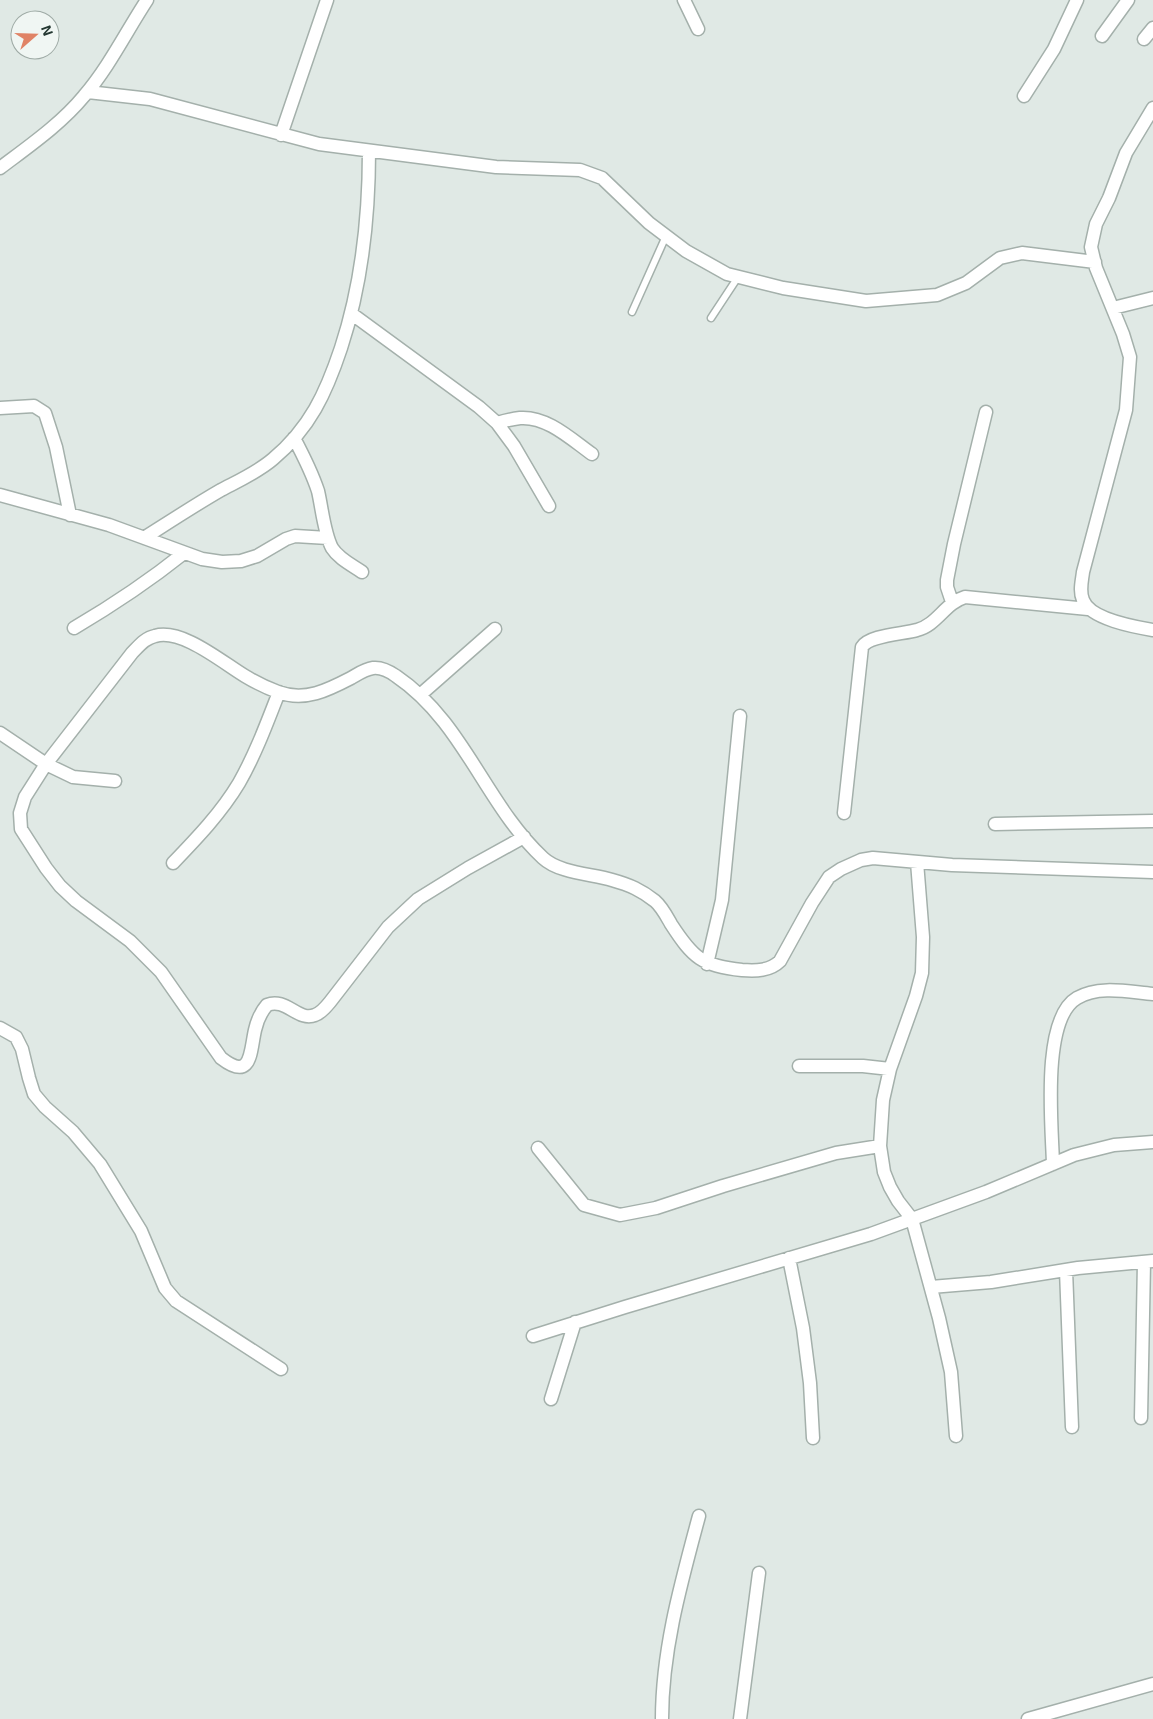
<svg xmlns="http://www.w3.org/2000/svg" width="1153" height="1719" font-family="'Exo 2',sans-serif">
<style>
.lines{fill:none;stroke-linecap:round;stroke-linejoin:round}
.lane-casing{stroke:#a4b0ab;stroke-width:9}
.street-casing{stroke:#a4b0ab;stroke-width:15}
.lane{stroke:#fff;stroke-width:6}
.street{stroke:#fff;stroke-width:12}
</style>
<rect width="100%" height="100%" fill="#e0e9e5"/>
<g class="lines">
<!-- lane casing -->
<g class="lane-casing">
<path id="lane" d="M632,312l34,-76
M711,318l27,-41"/>
</g>
<!-- street casing -->
<g class="street-casing">
<path id="street" d="M684,0l14,29
M1102,36l26,-36
M1144,39l9,-11
M88,92l62,7 169,45 177,23 84,3 22,8 47,45 37,28 41,23 56,14 83,13 71,-6 29,-12 34,-25 22,-5 73,9
M1024,96l30,-47 23,-49
M1153,108l-27,45 -17,45 -13,26 -5,23 5,21 27,66 7,23 -4,53 -43,162c-1,9 -4,19 0,28 7,19 52,27 70,30
M281,135l46,-135
M0,168c29,-22 61,-44 84,-72 25,-29 42,-64 63,-96
M1113,308l40,-10
M352,314l127,93 18,16 17,23 35,60
M0,408l34,-2 11,7 11,34 14,68
M497,423c7,-2 15,-4 23,-5 27,-2 51,21 72,36
M294,438c9,17 18,35 24,53 4,17 6,42 14,57 7,11 20,17 30,24
M0,495l109,30 93,34 20,3 19,-1 16,-5 29,-17 9,-3 33,2
M144,538c25,-16 51,-33 77,-48 17,-9 37,-18 52,-31 37,-31 53,-66 68,-111 21,-64 28,-130 28,-197
M952,602l-5,-15v-7l7,-36 32,-132
M74,628c39,-23 75,-47 110,-75
M420,695l75,-66
M0,733l46,31 27,13 42,4
M844,813l18,-166c7,-12 42,-13 55,-17 20,-5 28,-27 48,-33l123,12
M995,824l158,-3
M524,837l-56,31 -50,31 -30,28 -58,75c-4,5 -9,11 -15,13 -17,7 -29,-18 -48,-10 -6,7 -10,16 -12,25 -5,22 -3,52 -34,28l-60,-86 -31,-31 -54,-40 -16,-15 -14,-18 -25,-39 -1,-16 5,-16 21,-33 86,-111c7,-7 13,-15 23,-17 27,-8 68,27 90,40 10,6 22,12 33,16 27,10 50,-2 73,-14 7,-4 14,-9 22,-10 9,-1 16,3 23,8 68,46 89,128 147,182 16,15 49,16 69,22 18,5 29,10 43,21 7,6 12,16 16,23 22,34 31,42 71,46 14,1 28,1 38,-9l32,-58 17,-26 12,-8 20,-9 12,-2 79,7 201,7
M917,862l6,75 -1,36 -6,23 -26,73 -7,31 -3,46 4,26 6,15 8,14 14,18 27,99 12,54 5,64
M173,863c24,-25 48,-50 66,-80 16,-28 28,-60 40,-91
M707,964l15,-64 18,-184
M0,1028l16,9 6,12 7,29 5,16 11,13 28,25 27,32 41,67 24,57 11,13 105,68
M799,1066h64l27,3
M538,1148l46,57 36,10 36,-7 67,-22 113,-33 44,-7
M1053,1164c-1,-38 -12,-145 24,-166 22,-13 52,-6 76,-4
M789,1258l14,70 7,55 3,55
M1066,1270l6,157
M931,1287l60,-5 87,-14 75,-7
M533,1336l92,-29 246,-73 115,-42 88,-37 40,-10 39,-3
M551,1399l24,-77
M1141,1418l3,-156
M662,1719c0,-69 19,-136 37,-203
M740,1719l19,-146
M1028,1719l125,-35"/>
</g>
<!-- lane -->
<use href="#lane" class="lane"/>
<!-- street -->
<use href="#street" class="street"/>
</g>
<!-- north arrow -->
<g transform="translate(35 35) rotate(70)"><circle r="24" fill="#f0f6f3" stroke="#9eaaa5"/>
<path d="M0-4L9 19L0 12L-9 19Z" fill="#e08366"/>
<text y="-8" font-size="14" font-weight="bold" text-anchor="middle" fill="#233731">N</text>
</g>
</svg>
